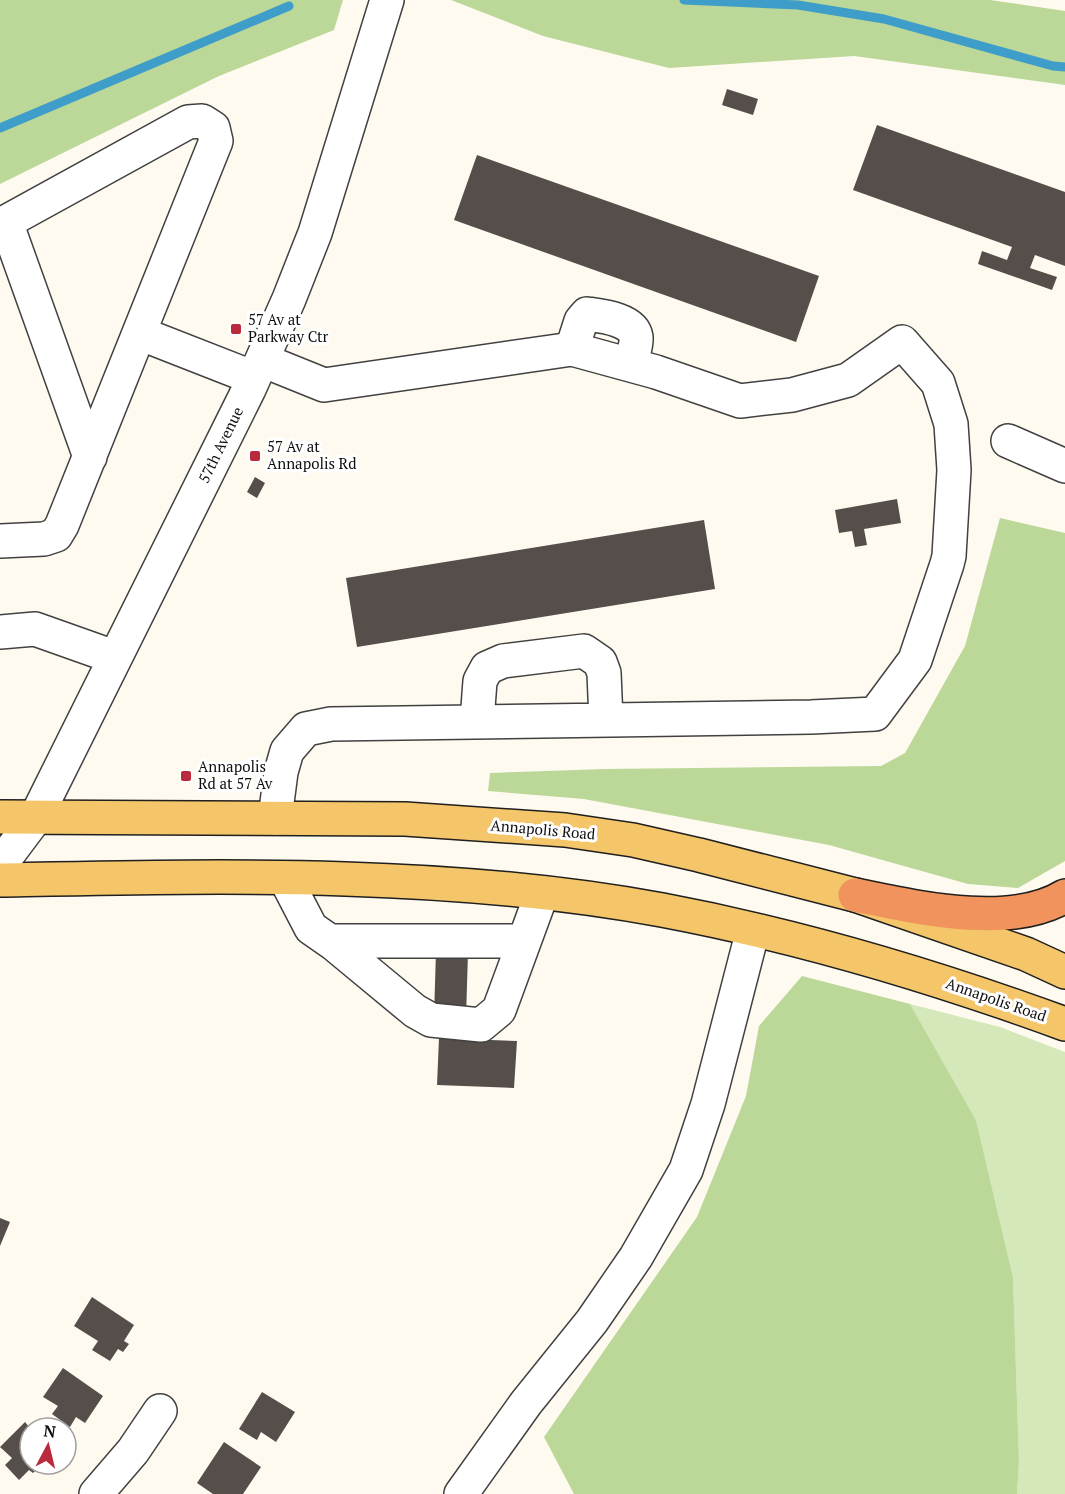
<svg xmlns="http://www.w3.org/2000/svg" width="1065" height="1494" font-family="'PT Serif',serif">
<style>
.green{fill:#d5e8b9}
.forest{fill:#bbd899}
.lines{fill:none;stroke-linecap:round;stroke-linejoin:round}
.stream{stroke:#3e9dc9;stroke-width:9}
.building{fill:#564e4a}
.minor-casing{stroke:#414141;stroke-width:36}
.major-casing{stroke:#1f1f1f;stroke-width:36}
.highway-casing{stroke:#1f1f1f;stroke-width:36}
.minor{stroke:#fff;stroke-width:33}
.major{stroke:#f4c669;stroke-width:33}
.highway{stroke:#f0935c;stroke-width:33}
.poi-dot{fill:#b92a3d;stroke:#fff;stroke-width:2}
.labels{text-anchor:middle;stroke-width:6;stroke-linejoin:round;paint-order:stroke}
.poi-label{font-size:15px;fill:#0e0e0e;stroke:#fff;text-anchor:start}
.street-label{font-size:15px;fill:#0e0e0e;stroke:#fff}
</style>
<rect width="100%" height="100%" fill="#fefaef"/>
<!-- green -->
<path class="green" d="M910,1004l90,23 65,25v442h-48l2,-32 -6,-185 -37,-157z"/>
<!-- forest -->
<path class="forest" d="M0,0h343l-9,30 -115,46 -219,108z
M451,0h539l75,11v74l-211,-29 -185,12 -126,-32z
M1000,518l65,15v328l-47,27 -50,-4 -139,-39 -245,-46 -96,-8 2,-18 115,-4 276,-3 24,-13 60,-107z
M802,976l108,28 66,116 37,157 6,185 -2,32h-443l-30,-57 153,-220 49,-121 13,-70z"/>
<g class="lines">
<!-- stream -->
<path class="stream" d="M684,0l114,5 86,14 169,47 12,1
M0,128l289,-122"/>
</g>
<!-- building -->
<path class="building" d="M727,89l31,10 -5,16 -31,-10z
M877,125l188,67v74l-30,-11 -5,13 27,9 -5,13 -74,-26 4,-13 25,9 5,-13 -159,-57z
M477,155l342,121 -23,66 -342,-122z
M255,477l10,6 -8,15 -10,-6z
M897,499l4,24 -37,6 3,16 -12,2 -3,-16 -13,2 -4,-23z
M704,520l11,69 -358,58 -11,-69z
M436,951l32,1 -2,66 -32,-1z
M439,1038l78,3 -3,47 -77,-3z
M0,1218l10,4 -10,24z
M92,1297l42,28 -10,16 5,3 -6,8 -5,-3 -8,12 -18,-11 6,-9 -24,-15z
M63,1368l40,28 -18,27 -9,-6 -6,10 -18,-13 6,-8 -15,-9z
M262,1392l33,20 -19,30 -15,-10 -4,8 -18,-11z
M25,1422l5,6v36h7l2,3 -6,6 -4,-3 -10,10 -14,-15 7,-7 -12,-11z
M224,1442l37,25 -18,27h-30l-16,-11z"/>
<g class="lines">
<!-- minor casing -->
<g class="minor-casing">
<path id="minor" d="M139,333l115,45
M572,349l9,-28 6,-7c14,2 46,5 49,23 1,8 -4,20 -5,28
M262,360l62,25 248,-36 84,23 84,29 52,-6 56,-15 54,-38 36,41 13,41 3,46 -5,86 -2,8 -32,96 -40,54 -64,3 -480,7 -25,5 -19,22 -6,21 -6,46
M1008,441l57,25
M0,541l44,-2 12,-4 6,-10 154,-384 -3,-13 -11,-7 -14,1 -182,100 84,235
M0,632l35,-3 79,28
M477,721l3,-40 7,-13 16,-7 81,-10 16,11 4,11 2,47
M0,865l36,-48 213,-428 40,-90 26,-66 72,-233
M285,878l26,50 23,16 81,67 16,9 50,5 18,-15 43,-117
M330,941h194
M96,1494l37,-43 27,-40
M461,1494l65,-91 66,-82 44,-64 50,-87 22,-66 45,-174"/>
</g>
<!-- major casing -->
<g class="major-casing">
<path id="major" d="M0,817l405,2 160,11 68,10 66,15 156,40 171,59 39,18
M0,880c220,-4 445,-10 662,30 138,26 272,66 403,114"/>
</g>
<!-- highway casing -->
<g class="highway-casing">
<path id="highway" d="M855,895c60,12 154,35 210,1"/>
</g>
<!-- minor -->
<use href="#minor" class="minor"/>
<!-- major -->
<use href="#major" class="major"/>
<!-- highway -->
<use href="#highway" class="highway"/>
</g>
<!-- markers -->
<g class="poi-dot">
<rect x="230" y="323" width="12" height="12" rx="3"/>
<rect x="249" y="450" width="12" height="12" rx="3"/>
<rect x="180" y="770" width="12" height="12" rx="3"/>
</g>
<g class="labels">
<!-- poi labels -->
<g class="poi-label">
<text x="248" y="325">57 Av at<tspan x="248" dy="17">Parkway Ctr</tspan></text>
<text x="267" y="452">57 Av at<tspan x="267" dy="17">Annapolis Rd</tspan></text>
<text x="198" y="772">Annapolis<tspan x="198" dy="17">Rd at 57 Av</tspan></text>
</g>
<!-- street labels -->
<g class="street-label">
<text transform="translate(221 445) rotate(-64)" y="5">57th Avenue</text>
<text transform="translate(543 830) rotate(5)" y="5">Annapolis Road</text>
<text transform="translate(996 1000) rotate(19)" y="5">Annapolis Road</text>
</g>
</g>
<!-- north arrow -->
<g transform="translate(48 1446) rotate(7)"><circle r="28" fill="#ffffff" stroke="#9f9f9f" stroke-width="1.5"/>
<path d="M0-4.5L10 22L0 15L-10 22Z" fill="#b92a3d"/>
<text y="-9" font-size="16" font-weight="bold" text-anchor="middle" fill="#0e0e0e">N</text>
</g>
</svg>
